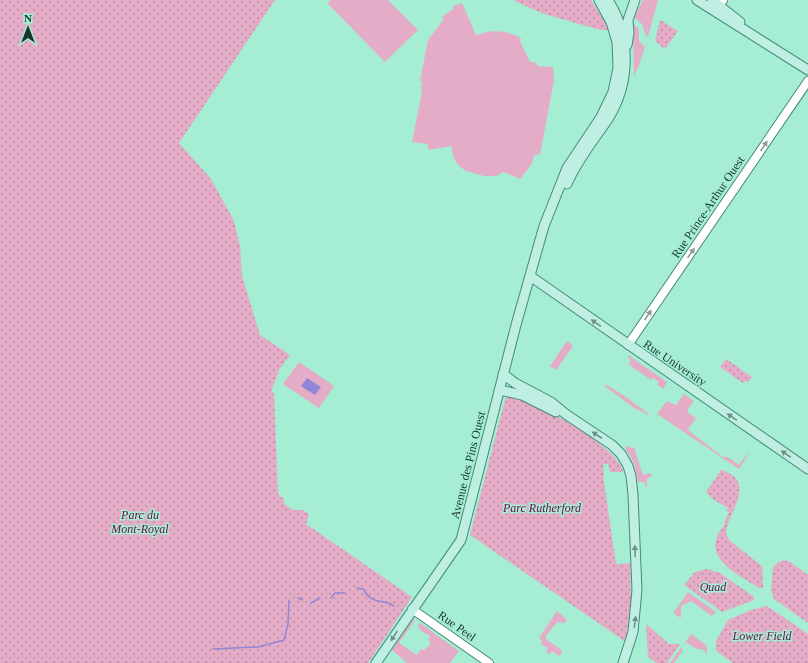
<svg xmlns="http://www.w3.org/2000/svg" width="808" height="663" font-family="Georgia,serif">
<style>
.green{fill:#e4acc6}
.park{fill:url(#park-dots)}
.water{fill:url(#water-ripples)}
.lines{fill:none;stroke-linecap:round;stroke-linejoin:round}
.stream{stroke:#9287d7;stroke-width:1.5}
.tertiary-casing{stroke:#448b73;stroke-width:10}
.secondary-casing{stroke:#448b73;stroke-width:11}
.tertiary{stroke:#fff;stroke-width:8}
.secondary{stroke:#beefe2;stroke-width:9}
.oneway{fill:#8c9a96}
.oneway2{fill:#6b9287}
.labels{text-anchor:middle;stroke-width:3;stroke-linejoin:round;paint-order:stroke}
.street-label{font-size:12px;fill:#18362c;stroke:#a5eed3}
.park-label{font-size:12px;font-style:italic;fill:#72084b;stroke:#a5eed3}
</style>
<defs>
<pattern id="park-dots" width="8" height="8" patternUnits="userSpaceOnUse"><rect width="8" height="8" fill="#e4acc6"/><path d="M2 2h.1M6 6h.1" fill="none" stroke="#b88da1" stroke-width="1.8" stroke-linecap="round"/></pattern>
<pattern id="water-ripples" width="26" height="14" patternUnits="userSpaceOnUse"><rect width="26" height="14" fill="#9287d7"/><path d="M2 4q2-2 4 0t4 0M15 11q2-2 4 0t4 0" fill="none" stroke="#766faf"/></pattern>
</defs>
<rect width="100%" height="100%" fill="#a5eed3"/>
<!-- green -->
<path class="green" d="M331,0h57l30,30 -33,32 -58,-59z
M643,0h15l-10,37 -3,-3 -3,-10 -8,-7z
M462,3l14,32c16,-6 30,-5 45,3l-1,3 10,21 7,1v3l16,1 1,13 -14,75 -5,-1 -4,11 -11,14 -16,-7 -8,4h-12l-18,-5 -7,-5 -5,-7 -3,-13 -22,4 -2,-6 -15,-2 10,-50 -1,-1 1,-9 -2,-1 8,-41 15,-20 -1,-3 11,-8v-3z
M633,24l6,5v12l6,6 -6,18 -5,11z
M567,341l6,5 -17,24 -6,-4z
M628,355l39,27 -4,7 -6,-5 2,-2 -6,-4 -2,2 -23,-16 3,-3 -3,-3z
M299,362l35,24 -15,22 -36,-24z
M599,382l5,4 2,-1c6,2 41,26 44,31l-17,-9z
M684,394l10,7 -6,8v4l8,5 -8,12 35,27h5l11,8 8,-11 1,1 -9,14 -82,-55 10,-13 9,4z
M627,446l9,3 -1,2 8,24 7,-2 2,3 -5,2v10l-3,-6h-6l-4,-19 -9,-15z
M688,592l28,20 -4,4 -21,-15 -10,5v12l-8,-5z
M557,611l10,9 -2,3 -8,-1 -11,14v3l17,12 -4,5 -7,-5 -2,3 -4,-2 2,-4 -7,-4 1,-3 -3,-3z
M413,619l2,1 -16,23 18,12 4,-6 3,1 6,-5v-4l-2,-1 2,-4 -9,-5 -3,-5 2,-3 39,28 -9,12h-43l-15,-13z
M691,634l15,11 1,5 -1,5 -1,-4 -4,-2h-4l-11,-7 -5,6 2,2 -9,13h-4z"/>
<!-- park -->
<path class="park" d="M0,0h275l-96,143 32,36 23,42 6,25 2,30 18,59 30,20 -11,15 -8,22 3,1 4,101 6,5v5l9,6h10l6,4 -3,10 106,73 -44,66h-368z
M513,0h78l19,30h-9l-57,-16z
M660,20l18,11 -13,18 -10,-8z
M726,359l26,18 -4,5 -3,-1 -2,2 -23,-16z
M506,396c31,5 101,44 116,72l1,4h-13l-2,-8h-5l1,11h-1l13,89 14,-1 1,36 -5,43 -156,-107z
M721,470c4,0 7,3 11,5 20,14 -6,41 -6,59l4,7 32,25 1,22h-4c-15,-10 -49,-25 -43,-48 1,-6 6,-11 9,-16l-1,-1 5,-11 -3,-1 2,-3 -14,-8 -8,-8z
M784,560l6,2 18,13v48l-34,-24 -3,-9 2,-22 4,-5z
M707,569l13,4 34,24v3l-32,12 -38,-27 11,-13z
M767,606l41,28v29h-75l-17,-12v-10l12,-21 23,-10z
M646,624l23,20h11l-13,19h-10l-9,-6z"/>
<!-- water -->
<path class="water" d="M307,378l14,9 -6,8 -14,-9z"/>
<g class="lines">
<!-- stream -->
<path class="stream" d="M357,588l6,1c10,17 19,9 31,17
M298,598l4,2
M331,598l4,-5h10
M311,603l9,-5
M213,649l45,-2 26,-7 4,-16 1,-24"/>
<!-- tertiary casing -->
<g class="tertiary-casing">
<path id="tertiary" d="M716,11l7,-11
M628,345l180,-264
M412,609l77,54"/>
</g>
<!-- secondary casing -->
<g class="secondary-casing">
<path id="secondary" d="M697,0l111,70
M712,0l28,22
M627,45l2,-12 -1,-13 7,-20
M567,184c10,-24 27,-44 41,-65 23,-37 23,-83 0,-119
M530,276l278,193
M503,374l12,9 36,19 16,13 45,30 9,9 7,12 3,10 2,19 4,95 -4,42 -10,31
M499,390l23,5 34,17
M376,663l85,-123 55,-215 28,-99 23,-58 34,-51 12,-25 5,-24 -1,-26 -6,-20 -12,-22"/>
</g>
<!-- tertiary -->
<use href="#tertiary" class="tertiary"/>
<!-- secondary -->
<use href="#secondary" class="secondary"/>
</g>
<!-- one-way arrows -->
<defs><path id="oneway-solid" d="M-6-.8H1V-3.2L6.5 0L1 3.2V.8H-6Z"/></defs>
<g class="oneway">
<use href="#oneway-solid" transform="translate(764 146) rotate(-56)"/>
<use href="#oneway-solid" transform="translate(691 253) rotate(-55)"/>
<use href="#oneway-solid" transform="translate(648 315) rotate(-56)"/>
</g>
<g class="oneway2">
<use href="#oneway-solid" transform="translate(596 323) rotate(-145)"/>
<use href="#oneway-solid" transform="translate(732 417) rotate(-146)"/>
<use href="#oneway-solid" transform="translate(597 435) rotate(-147)"/>
<use href="#oneway-solid" transform="translate(786 454) rotate(-145)"/>
<use href="#oneway-solid" transform="translate(635 551) rotate(-92)"/>
<use href="#oneway-solid" transform="translate(635 622) rotate(-83)"/>
<use href="#oneway-solid" transform="translate(394 636) rotate(123)"/>
</g>
<g class="labels">
<!-- street labels -->
<g class="street-label">
<text transform="translate(708 207) rotate(-56)" y="4">Rue Prince-Arthur Ouest</text>
<text transform="translate(675 363) rotate(34)" y="4">Rue University</text>
<text transform="translate(468 465) rotate(-76)" y="4">Avenue des Pins Ouest</text>
<text transform="translate(457 626) rotate(35)" y="4">Rue Peel</text>
</g>
<!-- park labels -->
<g class="park-label">
<text x="542" y="512">Parc Rutherford</text>
<text x="140" y="519">Parc du<tspan x="140" dy="14">Mont-Royal</tspan></text>
<text x="713" y="591">Quad</text>
<text x="762" y="640">Lower Field</text>
</g>
</g>
<!-- north arrow -->
<g transform="translate(28 28)" stroke="#a5eed3" stroke-width="3" paint-order="stroke">
<path d="M0-3L7 15L0 10L-7 15Z" fill="#18362c"/>
<text y="-6" font-size="11" font-weight="bold" text-anchor="middle" fill="#18362c">N</text>
</g>
</svg>
